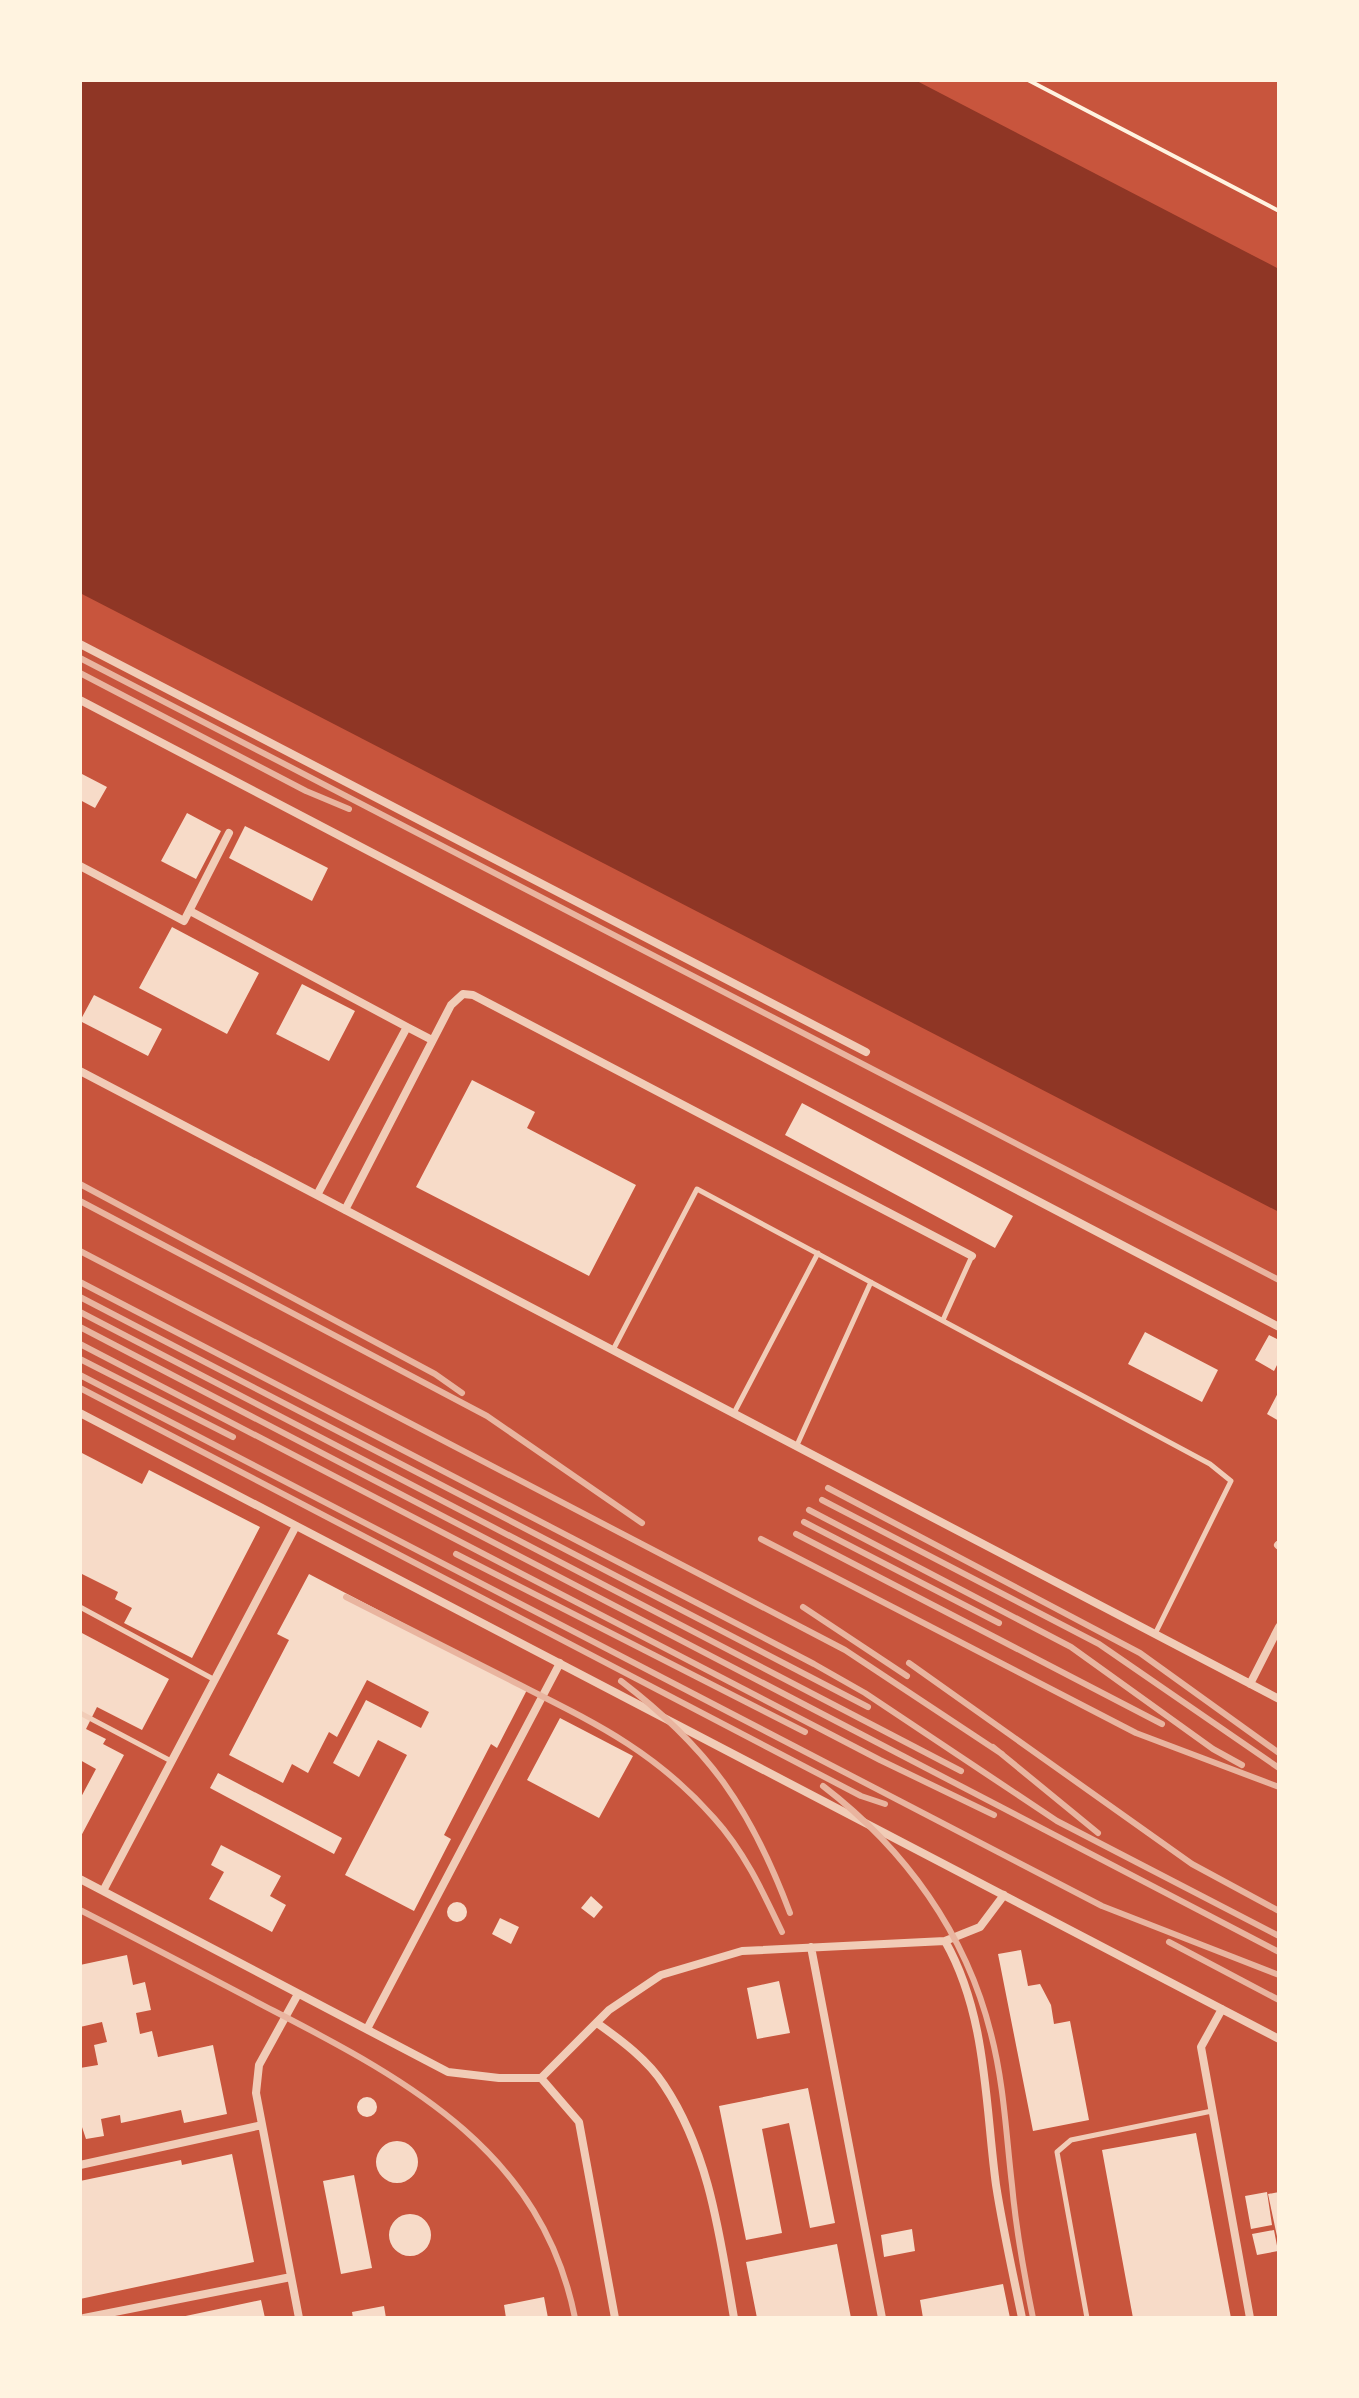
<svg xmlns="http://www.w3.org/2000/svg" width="1359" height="2398" font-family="'Nunito Sans',sans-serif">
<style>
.water{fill:#8f3625}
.building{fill:#f7dbc8}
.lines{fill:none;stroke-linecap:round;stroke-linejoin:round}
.path{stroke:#fff3e0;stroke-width:4}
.service{stroke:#f1ccb7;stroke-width:5}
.minor{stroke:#f1ccb7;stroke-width:8}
.rail{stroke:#e9b49f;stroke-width:6}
</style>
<rect width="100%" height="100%" fill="#c8553d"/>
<!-- water -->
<path class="water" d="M80,80h835l364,189v943l-1199,-619z"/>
<!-- building -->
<path class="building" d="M82,774l25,13 -12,21 -15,-8z
M187,813l34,18 -25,48 -35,-18z
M245,826l83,42 -16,33 -83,-43z
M172,927l87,46 -32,61 -88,-46z
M302,984l53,27 -26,50 -53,-27z
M94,995l68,34 -14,27 -68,-35z
M472,1080l63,32 -8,16 109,57 -47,91 -173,-89z
M802,1103l211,113 -18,32 -210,-113z
M1145,1332l73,38 -16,32 -74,-38z
M1269,1335l10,5v21l-5,10 -19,-11z
M1279,1391v30l-12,-7z
M80,1452l62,32 7,-14 111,57 -68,131 -68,-35 8,-15 -17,-9 3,-7 -38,-19z
M309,1574l219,114 -31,60 -6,-4 -47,91 7,4 -37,72 -69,-36 62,-120 -29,-15 -19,37 -26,-14 33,-63 55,28 8,-16 -62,-32 -30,57 -8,-5 -21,41 -16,-9 -9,19 -54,-28 60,-115 -12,-6z
M80,1632l89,47 -27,51 -45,-23 -11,22 20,10 -3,5 21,11 -44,83v-39l16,-30 -16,-9z
M560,1718l73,38 -34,62 -72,-38z
M218,1773l124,65 -8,16 -124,-66z
M221,1845l60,31 -11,20 16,9 -14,27 -63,-33 15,-27 -13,-7z
M591,1896l12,11 -9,11 -13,-10z
M447 1912a10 10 0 1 1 20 0a10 10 0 1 1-20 0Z
M500,1918l19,9 -8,17 -19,-10z
M1021,1950l7,36 12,-2 11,21 3,19 16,-3 19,99 -56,11 -35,-177z
M127,1955l6,30 12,-3 6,28 -15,3 4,21 12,-3 6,26 55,-12 14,69 -43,9 -3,-13 -60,13 -1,-8 -19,4 3,17 -18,3 -6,-18v-53l18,-3 -4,-20 13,-3 -5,-20 -22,5v-62z
M779,1981l11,52 -33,6 -10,-51z
M808,2088l27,135 -25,5 -21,-105 -27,6 20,104 -36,7 -27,-134z
M357 2107a10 10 0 1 1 20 0a10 10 0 1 1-20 0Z
M1196,2133l35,185h-98l-31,-168z
M376 2162a21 21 0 1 1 42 0a21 21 0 1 1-42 0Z
M232,2154l22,108 -174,37v-118l101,-21 1,5z
M354,2175l18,93 -31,6 -18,-93z
M1267,2192l5,33 -21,4 -6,-33z
M1279,2192v48l-1,1 -10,-47z
M389 2235a21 21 0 1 1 42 0a21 21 0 1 1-42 0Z
M912,2229l3,22 -31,6 -3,-22z
M1274,2230l4,21 -21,4 -5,-21z
M837,2244l14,74h-94l-11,-56z
M1003,2284l7,34h-87l-3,-18z
M544,2297l4,21h-42l-2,-13z
M261,2300l4,18h-84v-1z
M384,2306l2,12h-33l-1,-6z"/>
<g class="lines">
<!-- path -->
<path class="path" d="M1028,80l251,131"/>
<!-- service -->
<path class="service" d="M943,1320l29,-64
M613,1350l84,-161 513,275 21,17 -76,153
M734,1413l84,-160
M797,1445l74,-163
M80,1607l135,73
M80,1713l91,48
M1087,2318l-30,-166 14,-12 141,-29"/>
<!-- minor -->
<path class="minor" d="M80,644l786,408
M80,700l1199,627
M80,866l104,55 45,-88
M190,911l217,116 -90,168
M407,1027l25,13
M80,1071l1199,628
M345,1210l106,-205 12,-11 10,1 499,261
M80,1413l1199,626
M1278,1545l1,1
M1250,1684l29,-57
M80,1879l368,193 51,6h42l68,-68 52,-35 81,-24 203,-10 35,-14 24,-32
M103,1891l193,-365
M945,1941c42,74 40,162 51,244 7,45 17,89 26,133
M811,1947l71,371
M298,1994l-39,71 -3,28 43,225
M1222,2009l-21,38 49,271
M597,2023c24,17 51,37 67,62 46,69 56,153 70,233
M367,2029l193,-366
M541,2078l38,44 36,196
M80,2165l182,-40
M84,2318l207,-41"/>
<!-- rail -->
<path class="rail" d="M80,658l1199,622
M80,673l226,118 43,18
M80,1184l355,190 27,19
M80,1201l407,215 155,107
M80,1251l765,399 157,104
M80,1282l734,382 51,29 192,128 222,115
M80,1297l788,410
M80,1312l881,459
M80,1327l1199,625
M80,1344l800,416 114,55
M80,1359l153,78
M80,1375l1022,531 177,69
M80,1388l781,408 24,8
M828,1488l312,165 139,100
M822,1500l277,144 180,124
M809,1510l262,137 142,102 29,16
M804,1522l195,101
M796,1534l366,190
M761,1539l375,194 143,54
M456,1554l349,178
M346,1597c56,28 112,57 168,85 79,40 140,68 200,136 30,33 49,74 68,114
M803,1607l104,69
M909,1663l283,201 87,47
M621,1681c89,68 130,128 169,232
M993,1747l105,86
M823,1786c82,63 143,147 168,248 13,50 15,100 21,151 4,44 12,89 21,133
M80,1910c65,33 129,67 194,101 137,71 268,142 301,307
M1169,1942l110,58"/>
</g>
<!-- border -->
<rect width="1359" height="2398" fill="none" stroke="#fff3e0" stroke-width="164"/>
</svg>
